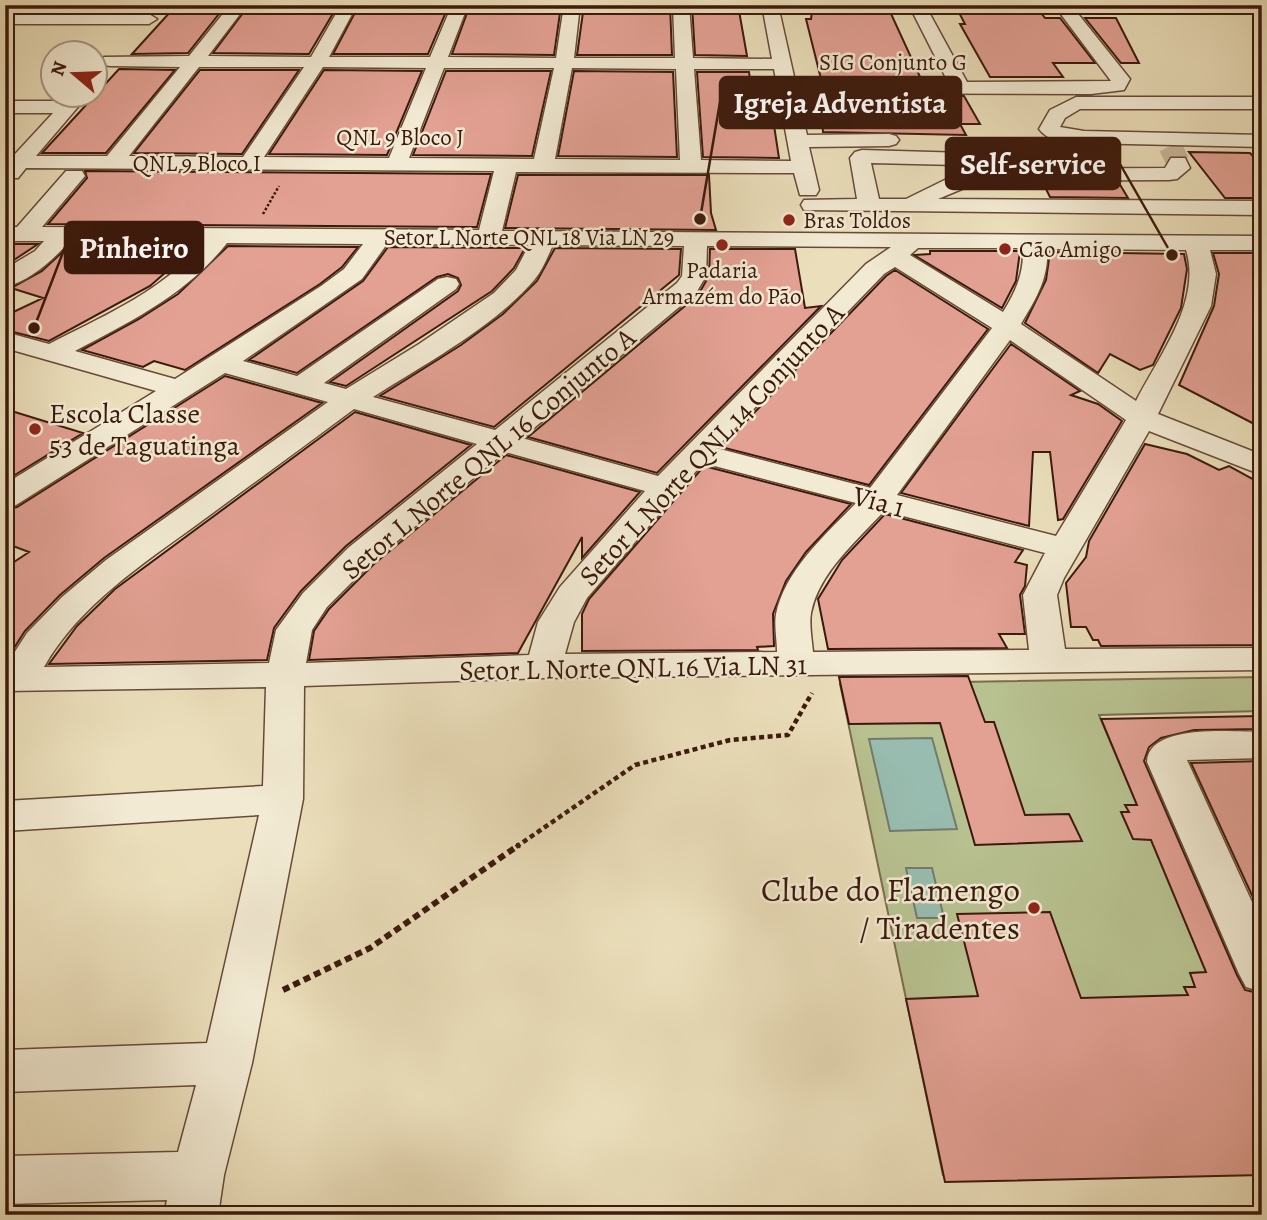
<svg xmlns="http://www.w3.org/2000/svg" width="1267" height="1220" font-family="Alegreya,serif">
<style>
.green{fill:#b8c190;stroke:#7a6d4e;stroke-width:2}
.water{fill:#98bdb0;stroke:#737b6e;stroke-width:2}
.building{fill:#e3a194;stroke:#3b190c;stroke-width:2}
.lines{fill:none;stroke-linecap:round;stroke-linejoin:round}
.minor-tunnel{stroke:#c8b798;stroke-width:23;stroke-dasharray:23 11;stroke-linecap:butt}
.minor-casing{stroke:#674a38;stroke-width:3}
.path-far2{stroke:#3b190c;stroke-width:2.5;stroke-dasharray:2.5 2;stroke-linecap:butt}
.path-far1{stroke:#3b190c;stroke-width:4.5;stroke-dasharray:5 3.5;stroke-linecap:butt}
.path{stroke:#3b190c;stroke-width:6;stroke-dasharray:7 4.5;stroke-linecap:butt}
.minor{fill:#f2ead3;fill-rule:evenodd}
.poi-dot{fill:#8f2418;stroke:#f2ead3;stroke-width:2.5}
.labels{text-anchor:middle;stroke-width:5;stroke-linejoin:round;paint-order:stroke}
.far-street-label{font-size:23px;fill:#3b190c;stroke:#f2ead3}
.far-poi-label{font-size:23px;fill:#3b190c;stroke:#f2ead3;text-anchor:start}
.poi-label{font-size:28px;fill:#3b190c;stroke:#f2ead3;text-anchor:start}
.street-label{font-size:28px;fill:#3b190c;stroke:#f2ead3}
.near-poi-label{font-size:33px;fill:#3b190c;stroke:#f2ead3;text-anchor:end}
.leader{fill:none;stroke:#3b190c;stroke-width:2.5}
.callout-dot{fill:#3b190c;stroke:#f2ead3;stroke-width:2.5}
.callout{fill:#3b190c;stroke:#3b190c;stroke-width:2.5}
.callout-label{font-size:30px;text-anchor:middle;font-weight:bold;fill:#fff}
</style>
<rect width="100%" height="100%" fill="#ebdfbb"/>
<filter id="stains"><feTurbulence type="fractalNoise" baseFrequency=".00286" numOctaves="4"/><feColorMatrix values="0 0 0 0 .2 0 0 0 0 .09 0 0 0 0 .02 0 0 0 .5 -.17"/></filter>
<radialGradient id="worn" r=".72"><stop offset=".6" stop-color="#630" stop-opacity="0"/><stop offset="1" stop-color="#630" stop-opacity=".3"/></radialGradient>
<!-- green -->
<path class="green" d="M1262,677v34l-163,4 163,385v68l-319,7 -103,-491z"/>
<!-- water -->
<path class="water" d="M932,738l25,91 -67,2 -21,-92z
M906,868h26l12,50h-27z"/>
<!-- building -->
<path class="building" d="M188,5h38l-38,48 -56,1 39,-43h8z
M249,5h89l-29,49 -96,-1z
M359,5h90l-21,49h-95z
M470,5l91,1 -7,49 -102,-1z
M584,5h86l2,50h-95z
M692,5h46l9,51 -52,-1z
M813,5h74l34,74h-100l-15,-60h5z
M955,5h80l10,13h15l35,45h-42l10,14h-73l-30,-53h5z
M1085,18h31l23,45h-18z
M119,69l56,1 -69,83h-64z
M200,70h99l-57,84 -108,-1z
M324,70l98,1 -35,84 -118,-1z
M446,71h105l-19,85 -119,-1z
M574,71l99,1 4,85 -119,-1z
M697,72h52l2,14h17l11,72 -76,-1z
M824,96h140l16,28h-20l6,11 -143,-3 -2,-33h4z
M1189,152l61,1 12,13v32h-37z
M85,171l406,3 -14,53 -429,-3 39,-46z
M518,175h191l2,38 5,17 -211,-2z
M1043,183h76l9,15 -78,-1z
M5,244h33l-33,22z
M71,244l126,1 -47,41 -101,55 -44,-11v-14l38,-18 -32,-10 31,-17z
M228,246l130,1 -16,20 -22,17 -135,86 -31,-9 -11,6 -61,-17 57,-31 39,-25z
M388,247l137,1 -11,20 -22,23 -146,95 -16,-4 128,-91 3,-6 -3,-7 -10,-4 -11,3 -140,96 -48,-13 114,-79z
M555,248l126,1 -2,26 -185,152 -114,-31 81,-51 42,-31 34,-33z
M710,249h85l10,59 16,-2 -164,167 -129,-36 170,-142 11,-19z
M930,251h90l-4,30 -14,27 -88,-53 16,-1z
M1050,252l134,2 3,15 -6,39 -28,57 -13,5 -30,-16 -12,19 -73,-50 21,-43z
M1213,253h49v63l-5,11 5,1v100l-83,-43 35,-79 5,-32z
M895,270l93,59 -119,156 -148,-38 165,-171z
M1011,344l69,47 -9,4 27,9 24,17 -59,98 -5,1 -8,-68h-17l-4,74 -128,-33z
M225,376l97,27 -218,155 -44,37 -35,36 -20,31v-94l24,-16 -24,-9v-33l12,-3z
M5,409l78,24 -78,48z
M355,412l116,33 -125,101 -45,45 -27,37 -7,32 -218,4 28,-38 38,-37z
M1145,444l42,10 32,16 10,-4 33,18v161l-161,1 -3,-6h-5l-7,-13h-15l-5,-44 20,-26 3,-16z
M506,455l134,37 -58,66v-21l-64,116 -209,7 5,-29 15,-22 45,-45z
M704,466l147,38 -45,48 -20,29 -13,33 1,32 -17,1 1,3 -176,1v-37l7,-15z
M885,514l138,36 -8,12 12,3 -2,21 -5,9 5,39h-26l8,14 -179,1 -10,-50 24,-39z
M968,676l17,46h9l31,93 44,-1 13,27 -107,4 -35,-122 -91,1 -10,-47z
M1262,716v13l-68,1 -33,8 -12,9 -5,14 93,214 8,15 17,4v181l-317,7 -39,-183 72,-3 -21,-82 93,-2 31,86 107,-3 -4,-8h11l-5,-14 16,-1 -55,-132 -18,-1 -12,-27h8l-4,-7h12l-36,-86z
M1262,761v156l-71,-154z"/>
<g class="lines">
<!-- minor-tunnel -->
<path class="minor-tunnel" d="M1170,146l8,16"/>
<!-- minor casing -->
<g class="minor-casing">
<path id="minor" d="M230,5h17l-39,51 103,1 30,-52h16l-28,52h101l22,-52h16l-20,52 108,1 8,-53h16l-6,53h101l-2,-53h16l4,53 79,1 -10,-54h16l17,76 153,1 -39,-77h16l42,77 144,-1 -57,-76h17l59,74 -6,11 -33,4 -294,-1 10,42 82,-1 7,2 3,4 -3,4 -7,2 -80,1 10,43 -3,5h-16l-6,-22 -278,-1 -14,59 760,5v14h-52l6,24 -5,32 -53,108 104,41v20l-113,-44 -85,147 -7,17 8,54 197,-1v22l-718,8 -240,8 -1,113 -51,264 -28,112 -6,40h-54l3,-15 -162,4v-48l173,-4 18,-67 -191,7v-42l202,-7 52,-228 -254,16v-30l258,-15 3,-99 -261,4v-24l22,-34 35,-36 44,-37 222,-158 -103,-29 -209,132 -11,2v-23l151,-93 -151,-43v-16l44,12c54,-28 115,-53 154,-102l-133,-1c-17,19 -40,40 -65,46v-18l30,-18 9,-10h-39v-14h12l49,-56h16l3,5 -43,51 437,3 15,-59 -468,-3 -8,10h-13v-13l48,-52h-48v-12h58l6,-7h20l-53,62h71l73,-89 -70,-1 -6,-1 -3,-4 3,-4 85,-1zM199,67h105l-61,90 -114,-1zM323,67l103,1 -37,90 -125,-1zM444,68h110l-20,91 -125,-1zM572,68l104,1 4,91 -125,-1zM694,69h80l17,92 -90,-1zM227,243l136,1 -19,25 -23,17 -146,93 -100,-28c57,-30 112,-57 152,-108zM387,244l142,1 -13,25 -22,23 -75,51 -73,45 -22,-6 132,-94 3,-5 -3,-5 -9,-2 -9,2 -141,97 -54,-15 119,-82zM553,245l131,1 -2,30 -5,7 -182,147 -122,-33c52,-33 124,-72 162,-118 8,-10 13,-23 18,-34zM707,246l184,1 -25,17 -208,212 -136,-38 174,-145 10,-17zM918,248h105c1,25 -7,43 -20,64l-93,-57zM1047,249l139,1c16,51 -27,106 -50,151l-115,-77c15,-25 28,-46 26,-75zM895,267l97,61 -122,160 -154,-40 168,-174zM1010,340l116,80 -70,116 -159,-41zM354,409l123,35 -129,104 -45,45 -27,37 -7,33 -225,4c35,-62 99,-103 155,-144 52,-38 104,-76 155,-114zM505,452l140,39 -85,96 -22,35 -9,33 -223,8 6,-33 15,-23 45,-45zM703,463l153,40c-30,31 -71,67 -80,111 -2,11 1,26 1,38l-212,2 9,-32 13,-24zM884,511l161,42 -22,42 6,55 -216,2c-1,-12 -4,-27 -2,-39 8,-41 46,-72 73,-102z
M5,14h144l8,5 -8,5h-144z
M1076,97h186v12h-182l-15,9 -5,9 24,4 178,4v12l-178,-4c-17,-1 -34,0 -45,-14l11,-19z
M862,150l139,4 7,2 4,4 -4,4 -7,2 -130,-3 8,36h27l53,-26 22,-4 184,-1 6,-10h14l5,10 -13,11 -8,1 -188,1 -43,18 324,2v14l-458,-5 -3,-5 3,-5 53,-1 -7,-41 5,-6z
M1262,732v26l-75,2 75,164v68l-16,-5 -7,-13 -92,-212c1,-39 87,-30 115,-30z"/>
</g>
<!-- path-far2 -->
<path class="path-far2" d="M263,214l16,-28"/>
<!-- path-far1 -->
<path class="path-far1" d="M516,847l119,-82 95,-25 58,-5 24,-42"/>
<!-- path -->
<path class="path" d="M283,990l87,-42 149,-103"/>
<!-- minor -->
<use href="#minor" class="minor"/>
</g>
<!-- markers -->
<g class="poi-dot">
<circle cx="789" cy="220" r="7"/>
<circle cx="722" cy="245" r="7"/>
<circle cx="1005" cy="249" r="7"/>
<circle cx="35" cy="429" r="7"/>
<circle cx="1034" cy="908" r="7"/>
</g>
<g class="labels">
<!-- far-street labels -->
<g class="far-street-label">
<text x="893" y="70">SIG Conjunto G</text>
<text x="400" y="145">QNL 9 Bloco J</text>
<text x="197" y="171">QNL 9 Bloco I</text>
<text x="529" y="245">Setor L Norte QNL 18 Via LN 29</text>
</g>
<!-- far-poi labels -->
<g class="far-poi-label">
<text x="803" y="228">Bras Toldos</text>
<text x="1019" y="257">Cão Amigo</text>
<text x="722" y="278" text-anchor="middle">Padaria<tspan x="722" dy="26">Armazém do Pão</tspan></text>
</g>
<!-- poi labels -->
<g class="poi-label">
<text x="49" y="423">Escola Classe<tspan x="49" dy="32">53 de Taguatinga</tspan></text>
</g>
<!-- street labels -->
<g class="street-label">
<text transform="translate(711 444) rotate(-47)" y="10">Setor L Norte QNL 14 Conjunto A</text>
<text transform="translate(488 453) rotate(-40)" y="10">Setor L Norte QNL 16 Conjunto A</text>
<text transform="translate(879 501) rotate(15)" y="10">Via 1</text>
<text transform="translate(633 667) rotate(-1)" y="10">Setor L Norte QNL 16 Via LN 31</text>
</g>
<!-- near-poi labels -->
<g class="near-poi-label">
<text x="1020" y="901">Clube do Flamengo<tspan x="1020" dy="38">/ Tiradentes</tspan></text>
</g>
</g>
<!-- callouts -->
<path class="leader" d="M700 219L720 102M1172 255L1120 164M34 328L65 247"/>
<g class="callout-dot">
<circle cx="700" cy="219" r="7"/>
<circle cx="1172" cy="255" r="7"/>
<circle cx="34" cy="328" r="7"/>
</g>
<g class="callout">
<rect x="720" y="77" width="241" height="51" rx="7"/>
<rect x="946" y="138" width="174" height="51" rx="7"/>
<rect x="65" y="222" width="138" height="51" rx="7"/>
</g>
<g class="callout-label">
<text x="840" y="113">Igreja Adventista</text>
<text x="1033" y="174">Self-service</text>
<text x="134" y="258">Pinheiro</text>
</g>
<!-- margin -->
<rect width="1267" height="1220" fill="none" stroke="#ebdfbb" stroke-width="28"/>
<rect x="7" y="7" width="1253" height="1206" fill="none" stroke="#3b190c" stroke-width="3.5"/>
<rect x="14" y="14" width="1239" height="1192" fill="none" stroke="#3b190c" stroke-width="2"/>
<!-- north arrow -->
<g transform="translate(74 74) rotate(289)"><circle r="33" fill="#f2ead3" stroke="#a99683" stroke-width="2"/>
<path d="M0-5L12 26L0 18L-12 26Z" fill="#8f2418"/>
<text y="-10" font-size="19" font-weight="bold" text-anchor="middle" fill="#3b190c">N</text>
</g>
<rect width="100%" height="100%" filter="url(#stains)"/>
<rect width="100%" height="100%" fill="url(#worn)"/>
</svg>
